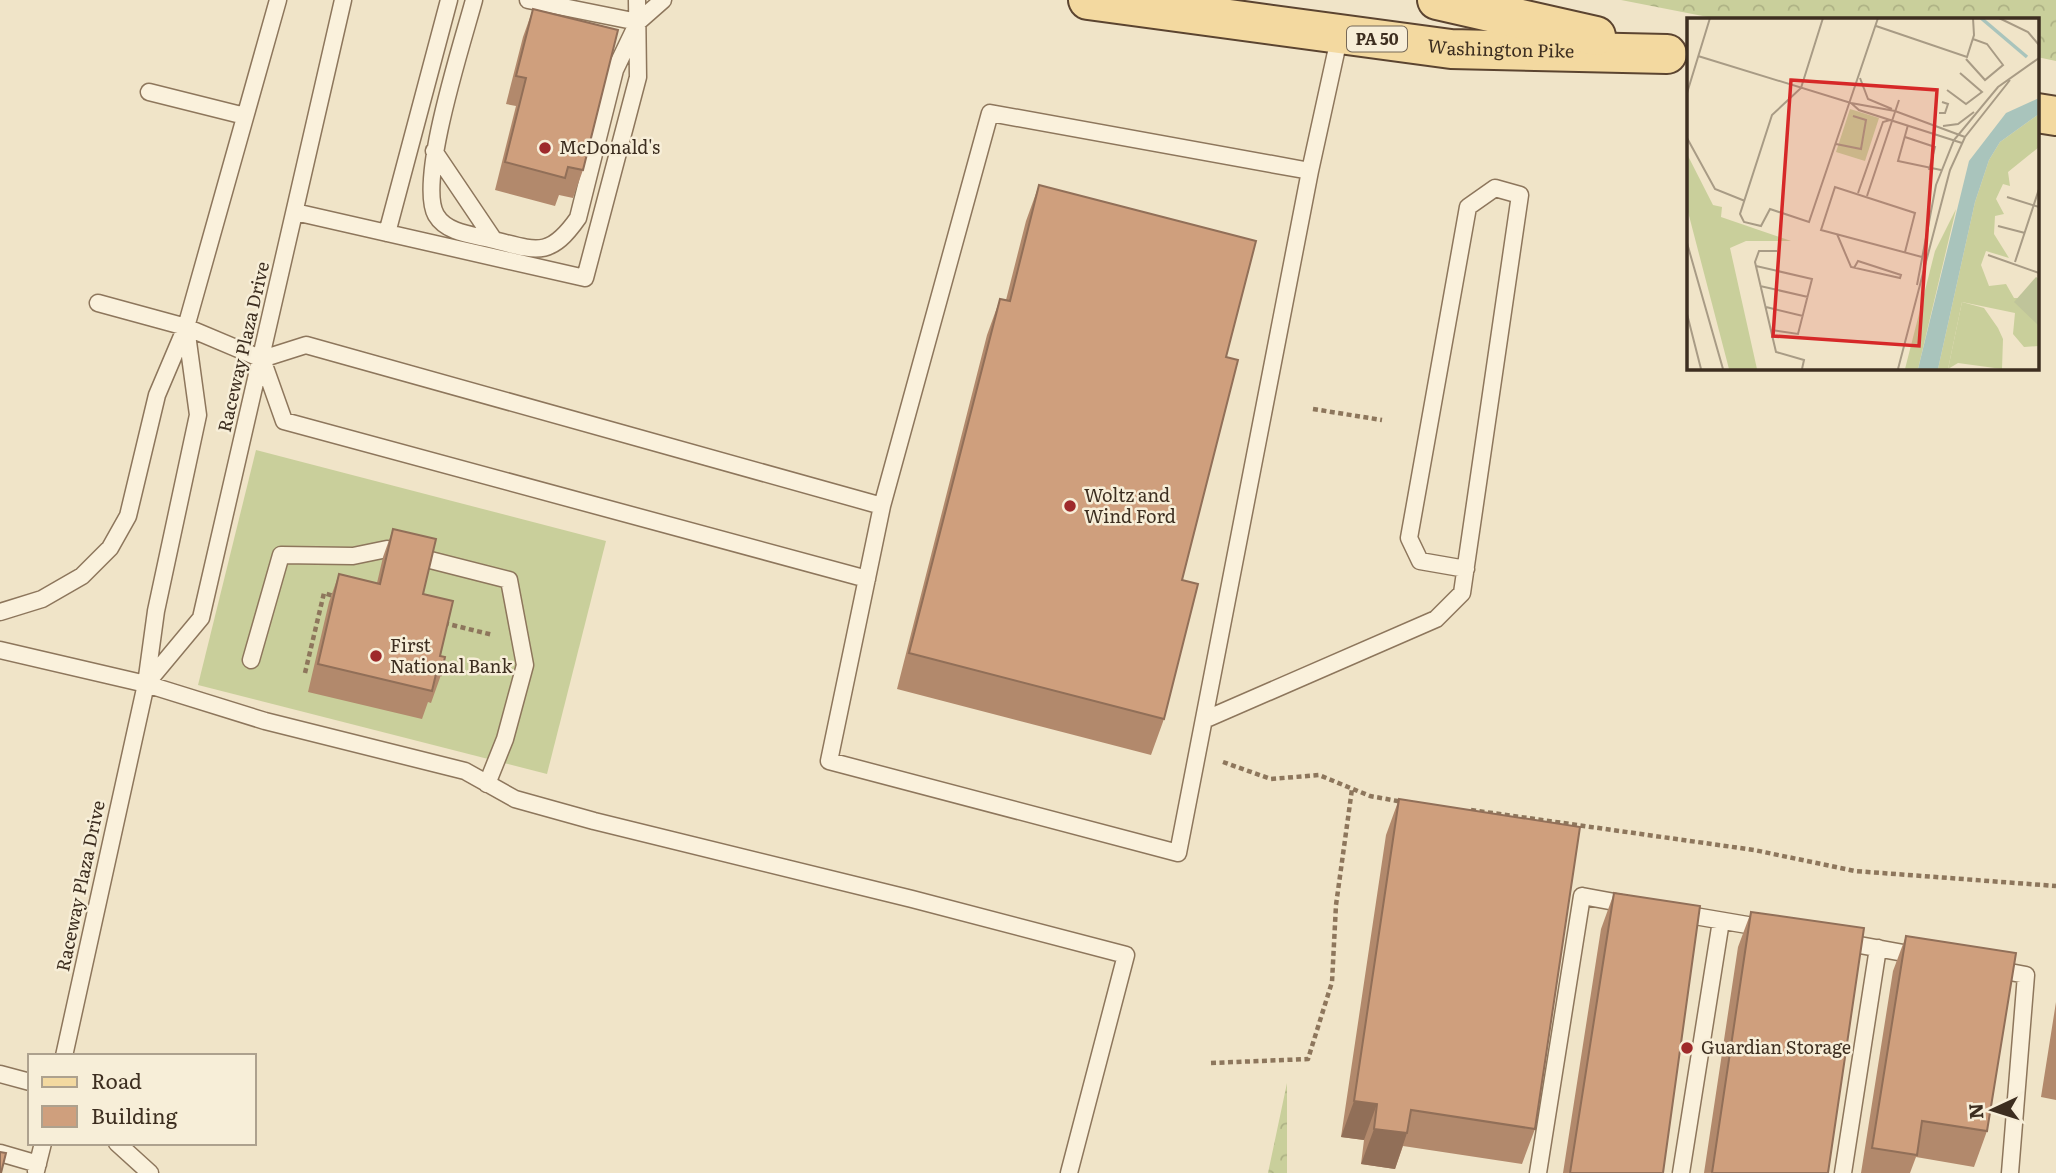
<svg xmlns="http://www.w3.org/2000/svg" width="2056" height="1173" font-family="Literata,serif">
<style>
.grass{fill:#c9cf9b}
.forest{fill:url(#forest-crowns)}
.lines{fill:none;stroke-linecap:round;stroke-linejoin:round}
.lane-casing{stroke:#8d765c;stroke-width:19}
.primary-casing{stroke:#5b4430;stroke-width:42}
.path{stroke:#8d765c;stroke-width:4.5;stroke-dasharray:5 3.5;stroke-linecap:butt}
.lane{stroke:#faf1dc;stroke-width:16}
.primary{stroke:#f3d9a0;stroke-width:38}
.wall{fill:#b2896c}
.shaded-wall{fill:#916f58}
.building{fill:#cf9f7d;stroke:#916f58;stroke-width:2}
.poi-dot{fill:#9e2a2b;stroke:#f7eed8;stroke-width:2.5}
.labels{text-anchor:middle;stroke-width:5;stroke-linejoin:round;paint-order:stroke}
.shield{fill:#f7eed8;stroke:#756857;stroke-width:2}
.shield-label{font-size:16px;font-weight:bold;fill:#3d2e20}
.street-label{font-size:18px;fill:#3d2e20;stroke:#f7eed8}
.poi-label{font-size:18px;fill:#3d2e20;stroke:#f7eed8;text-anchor:start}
.inset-river{fill:none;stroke:#a9c4bc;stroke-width:3.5}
.inset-road{fill:none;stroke:#a89b85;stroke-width:2}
.view{fill:#d62828;fill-opacity:0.15;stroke:#d62828;stroke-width:3.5}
.inset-edge{fill:none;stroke:#3d2e20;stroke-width:3.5}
</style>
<defs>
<pattern id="forest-crowns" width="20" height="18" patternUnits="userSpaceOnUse" patternTransform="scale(1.75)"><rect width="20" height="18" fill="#c9cf9b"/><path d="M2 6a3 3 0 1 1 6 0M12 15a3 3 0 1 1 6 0" fill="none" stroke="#aeb285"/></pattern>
</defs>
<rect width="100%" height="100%" fill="#f0e4c8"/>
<!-- grass -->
<path class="grass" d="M256,450l350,91 -59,233 -349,-89z"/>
<!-- forest -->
<path class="forest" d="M1621,0h435v61l-19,-4v-38h-319z
M1287,1083v90h-19z"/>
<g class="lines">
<!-- lane casing -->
<g class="lane-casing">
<path id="lane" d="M474,0c-11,41 -57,182 -38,215 11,19 39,20 58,25
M528,0l110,22
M149,92l96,24
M434,151l60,89c43,11 56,18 84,-22l37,-148 23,-48 25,-22
M1310,171l-320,-58 -108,393 -53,255 349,92 132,-682 30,-137
M295,212l290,66 53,-201 -1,-77
M387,233l62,-233
M98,303l88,24 76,32 44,-14 576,161
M262,359l22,62 583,158
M0,612l42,-13 40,-23 28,-28 18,-32 29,-121 28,-66
M0,650l146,34 119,37 200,50 50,28 79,22 318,78 214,56 -57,218
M251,660l30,-105 72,1 34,-7 122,31 16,85 -20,74 -18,45
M146,684l55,-66 142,-618
M1204,720l232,-101 26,-26 58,-398 -25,-7 -27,19 -59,331 11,23 46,8
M1677,913l88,15
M1843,942l77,14
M1994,969l32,6 -16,198
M64,1056l82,-372 10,-73 42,-196 -12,-88 92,-327
M0,1074l30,8
M117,1143l33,30
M0,1153l38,11
M36,1171l7,-28
M1538,1173l44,-277 49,9
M1681,1173l40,-252
M1843,1173l35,-225"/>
</g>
<!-- primary casing -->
<g class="primary-casing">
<g id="primary">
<path id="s1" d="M1088,0l363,49 216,5"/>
<path d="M1437,0l159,36"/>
<path d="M2037,113l19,3"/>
</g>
</g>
<!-- path -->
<path class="path" d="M1313,409l69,11
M444,623l49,12
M305,673l19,-80 13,4
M1223,762l48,17 48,-4 51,21 33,6
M1471,810l283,40 101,21 201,15
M1211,1063l97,-4 24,-77 4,-77 16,-116"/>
<!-- lane -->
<use href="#lane" class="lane"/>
<!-- primary -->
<use href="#primary" class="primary"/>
</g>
<!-- wall -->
<path class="wall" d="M533,9l50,161 -10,28 -14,-3 -4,11 -60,-16 21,-84 -10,-2 17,-67z
M1039,185l187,172 -44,223 -18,139 -13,36 -254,-66 90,-354 13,-36 6,1 20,-79z
M393,529l30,65 17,62 1,19 -10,28 -3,-1 -6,17 -114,-27 21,-90 10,-28 38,9 6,-26z
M1399,799l136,330 -13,35 -119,-18 -8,23 -34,-5 3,-24 -23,-3 45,-302z
M1614,893l49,280h-100l38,-244z
M1751,912l77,261h-124l34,-226z
M1906,936l81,195 -13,36 -58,-10 -6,16h-49l32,-202z
M2056,1002v98l-15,-3z"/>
<!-- shaded-wall -->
<path class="shaded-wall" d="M1354,1101l23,3 -13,36 -23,-3z
M1374,1129l33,4 -12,36 -34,-5z"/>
<!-- building -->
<path class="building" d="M533,9l85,21 -35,140 -15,-3 -3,11 -60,-16 21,-84 -10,-2z
M1039,185l217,56 -30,116 12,3 -56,220 16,4 -34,135 -255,-66 91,-354 10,2z
M393,529l43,10 -13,55 30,7 -13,55 5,1 -4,18 -5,-1 -4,17 -114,-27 21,-90 41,10z
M1399,799l181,28 -45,302 -124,-19 -4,23 -33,-4 3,-25 -23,-3z
M1614,893l86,13 -37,267h-93z
M1751,912l113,16 -36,245h-116z
M1906,936l110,17 -29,178 -65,-10 -5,34 -45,-7z
M0,1152l6,1 -5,20h-1z"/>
<!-- markers -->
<g class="poi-dot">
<circle cx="545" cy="148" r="7"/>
<circle cx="1070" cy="506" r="7"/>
<circle cx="376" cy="656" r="7"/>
<circle cx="1687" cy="1048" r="7"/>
</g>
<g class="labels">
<!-- shield labels -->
<rect class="shield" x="1347" y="26.5" width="60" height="25" rx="5"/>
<g class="shield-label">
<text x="1377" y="45">PA 50</text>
</g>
<!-- street labels -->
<g class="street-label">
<text dy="6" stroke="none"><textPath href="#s1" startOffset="416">Washington Pike</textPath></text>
<text transform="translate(244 347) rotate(-77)" y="6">Raceway Plaza Drive</text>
<text transform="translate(81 886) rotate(-78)" y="6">Raceway Plaza Drive</text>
</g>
<!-- poi labels -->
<g class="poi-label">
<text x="559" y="154">McDonald's</text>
<text x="1084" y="502">Woltz and<tspan x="1084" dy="21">Wind Ford</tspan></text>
<text x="390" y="652">First<tspan x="390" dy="21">National Bank</tspan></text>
<text x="1701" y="1054">Guardian Storage</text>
</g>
</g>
<!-- overview -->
<g transform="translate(1687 18)">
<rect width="352" height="352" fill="#f0e4c8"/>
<path d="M163,91l29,9 -14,43 -29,-9zM275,284l22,6 14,20 5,11 -1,30 -44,-6 -10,6z" fill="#c9cf9b"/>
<path d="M352,96v33l-31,25 2,14 -7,-2 -7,15 8,15 -9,2 -1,18 15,24 -23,-7 -5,14 8,21 17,-2 8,14h25v48l-15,1 -11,-13 2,-21 -53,-11 -14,67h-10l37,-167 14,-42 11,-18zM0,136l26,51 9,2 -1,10 70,24h-45l-16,7 27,121h-28l-42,-161zM269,191l-38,160h-13l30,-118z" fill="#c9cf9b"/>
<path d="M349,259l3,2 -1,46 -24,-23z" fill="#bfc49a"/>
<path d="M352,80v16l-39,28 -11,18 -14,42 -37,167h-20l51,-208 37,-48z" fill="#a9c4bc"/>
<path class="inset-river" d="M294,0l46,39"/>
<path class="inset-road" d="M136,0l-22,70 -29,27 -32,99 4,8 17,4 9,-17 39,13 69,-204M312,0l29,14 11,13M189,8l91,31 7,-22 -1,-17M11,38l153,47 44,8 70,26M279,41l19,21 18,-15 -16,-21 -14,-5M173,60l8,21 24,10M260,72l19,14 16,-12 -22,-19M0,75l23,-75M164,85l8,7 103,33M252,95h6l3,-9 -6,-2M221,107l-10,36 43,9M256,108l15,-2 16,-12M218,119l30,10 -6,23M0,120l28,51 30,12M149,126l25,5 5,-29 -13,-4M171,175l25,-71 7,-2M180,178l32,-96M320,179l32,10M311,208l27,7M150,216l14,33 49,11 1,-3 -43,-14 -4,7M0,225l36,126M90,233h-18l-4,11 21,90 28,8 -2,9M218,234l10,-39 -80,-26 -14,43 101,27M301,237l51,18M328,244l24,-73M69,248l56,13 -14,55 -27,-4M230,267l19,-100 18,-45 44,-53 41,-29M73,268l48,11M79,289l37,9M0,296l14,55M211,351l52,-199 15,-33 45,-57"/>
<path class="view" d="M104,62l146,10 -18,256 -146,-10z"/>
<rect width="352" height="352" class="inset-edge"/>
</g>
<!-- legend -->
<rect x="28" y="1054" width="228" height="91" fill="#f7eed8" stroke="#ada18e" stroke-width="2"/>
<rect x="42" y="1077" width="35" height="10" fill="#f3d9a0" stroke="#ada18e" stroke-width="2"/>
<text x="91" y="1089" font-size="21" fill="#3d2e20">Road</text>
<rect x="42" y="1106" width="35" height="21" fill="#cf9f7d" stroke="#ada18e" stroke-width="2"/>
<text x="91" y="1124" font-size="21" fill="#3d2e20">Building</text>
<!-- north arrow -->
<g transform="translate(1993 1110) rotate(266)" stroke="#f7eed8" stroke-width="5" paint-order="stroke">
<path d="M0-5L12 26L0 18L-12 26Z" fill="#3d2e20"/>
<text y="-10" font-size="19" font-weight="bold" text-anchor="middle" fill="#3d2e20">N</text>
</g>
</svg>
